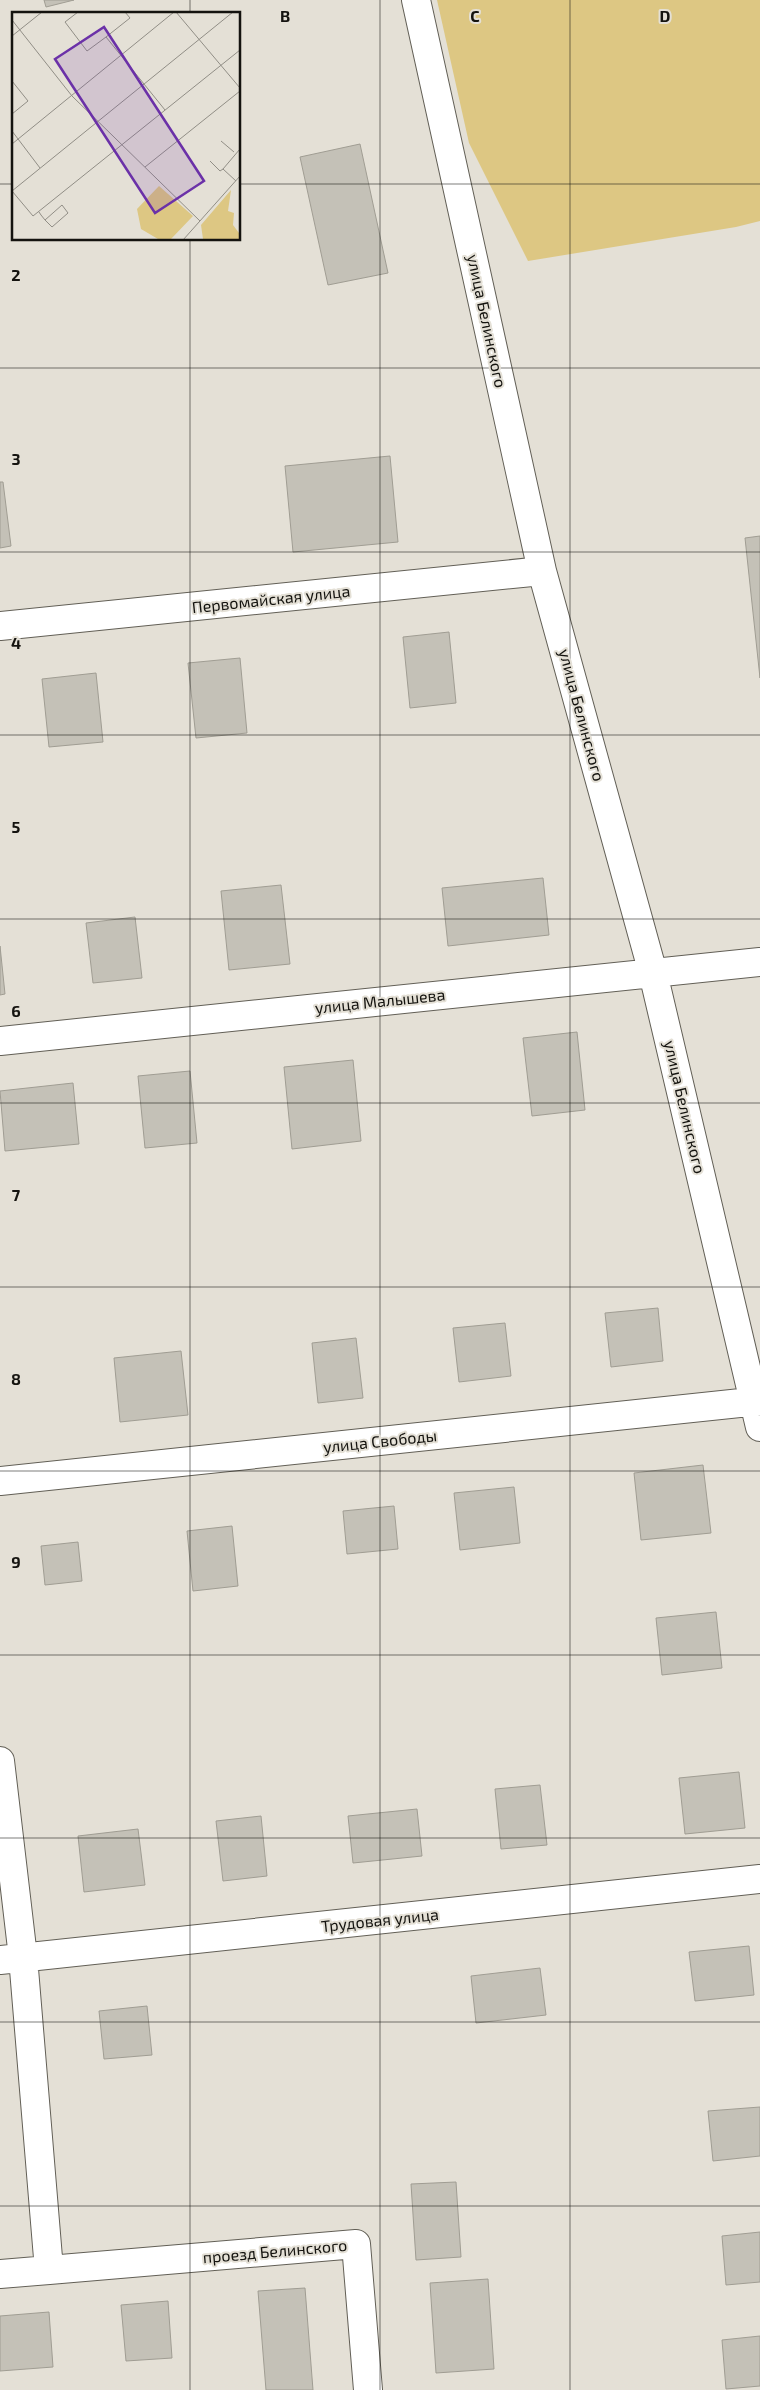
<svg xmlns="http://www.w3.org/2000/svg" width="760" height="2390" font-family="'Exo 2',sans-serif">
<style>
.green{fill:#ddc783}
.building{fill:#c4c1b7;stroke:#a09d93}
.lines{fill:none;stroke-linecap:round;stroke-linejoin:round}
.minor-casing{stroke:#625f56;stroke-width:30}
.minor{stroke:#fff;stroke-width:28}
.grid{fill:none;stroke:#14130f;stroke-width:1;stroke-opacity:0.55}
.labels{text-anchor:middle;stroke-width:4;stroke-linejoin:round;paint-order:stroke}
.street-label{font-size:16px;fill:#14130f;stroke:#e4e0d6}
.inset-road{fill:none;stroke:#918e86;stroke-width:1}
.view{fill:#6b31a8;fill-opacity:0.15;stroke:#6b31a8;stroke-width:2.5}
.inset-edge{fill:none;stroke:#14130f;stroke-width:2.5}
.grid-label{font-size:16px;text-anchor:middle;font-weight:bold;fill:#14130f;stroke:#e4e0d6;stroke-width:4;stroke-linejoin:round;paint-order:stroke}
</style>
<rect width="100%" height="100%" fill="#e4e0d6"/>
<!-- green -->
<path class="green" d="M437,0h323v221l-24,6 -208,34 -59,-118z"/>
<!-- building -->
<path class="building" d="M44,0h30l-28,7z
M360,144l28,129 -60,12 -28,-128z
M390,456l8,86 -105,10 -8,-86z
M0,482h3l8,64 -11,2z
M760,536v142l-15,-140z
M449,632l7,71 -46,5 -7,-71z
M240,658l7,75 -51,5 -8,-75z
M96,673l7,69 -54,5 -7,-68z
M543,878l6,57 -101,11 -6,-58z
M281,885l9,79 -61,6 -8,-79z
M135,917l7,61 -49,5 -7,-60z
M0,946l5,48 -5,1z
M577,1032l8,78 -53,6 -9,-78z
M353,1060l8,81 -69,8 -8,-82z
M190,1071l7,72 -52,5 -7,-72z
M73,1083l6,61 -74,7 -5,-60z
M658,1308l5,53 -52,6 -6,-54z
M505,1323l6,53 -52,6 -6,-54z
M356,1338l7,60 -45,5 -6,-60z
M181,1351l7,64 -68,7 -6,-64z
M703,1465l8,68 -70,7 -7,-67z
M514,1487l6,56 -60,7 -6,-57z
M394,1506l4,43 -51,5 -4,-43z
M232,1526l6,60 -45,5 -6,-60z
M78,1542l4,39 -37,4 -4,-39z
M716,1612l6,56 -60,7 -6,-57z
M739,1772l6,56 -60,6 -6,-56z
M540,1785l7,60 -46,4 -6,-60z
M417,1809l5,47 -69,7 -5,-47z
M261,1816l6,60 -44,5 -7,-60z
M138,1829l7,56 -61,7 -6,-56z
M749,1946l5,49 -59,6 -6,-49z
M540,1968l6,47 -70,8 -5,-47z
M147,2006l5,49 -48,4 -5,-48z
M760,2107v49l-47,5 -5,-50z
M456,2182l5,75 -45,3 -5,-76z
M760,2232v50l-34,3 -4,-49z
M488,2279l6,90 -58,4 -6,-90z
M305,2288l8,102h-47l-8,-99z
M168,2301l4,57 -46,3 -5,-56z
M49,2312l4,55 -53,4v-55z
M760,2336v50l-34,3 -4,-49z"/>
<g class="lines">
<!-- minor casing -->
<g class="minor-casing">
<path id="minor" d="M416,0l126,571 111,402 107,454
M0,626l542,-55
M0,1041l760,-79
M0,1481l760,-80
M0,1761l23,196 26,313 -49,4
M0,1960l760,-81
M49,2270l307,-26 12,146"/>
</g>
<!-- minor -->
<use href="#minor" class="minor"/>
</g>
<!-- grid -->
<path class="grid" d="M190,0v14M380,0v2390M570,0v2390M0,184h14M239,184h521M190,239v2151M0,368h760M0,552h760M0,735h760M0,919h760M0,1103h760M0,1287h760M0,1471h760M0,1655h760M0,1838h760M0,2022h760M0,2206h760"/>
<g class="labels">
<!-- street labels -->
<g class="street-label">
<text transform="translate(487 321) rotate(78)" y="6">улица Белинского</text>
<text transform="translate(271 599) rotate(-6)" y="6">Первомайская улица</text>
<text transform="translate(582 715) rotate(75)" y="6">улица Белинского</text>
<text transform="translate(380 1001) rotate(-6)" y="6">улица Малышева</text>
<text transform="translate(685 1107) rotate(77)" y="6">улица Белинского</text>
<text transform="translate(380 1441) rotate(-6)" y="6">улица Свободы</text>
<text transform="translate(380 1920) rotate(-6)" y="6">Трудовая улица</text>
<text transform="translate(275 2251) rotate(-5)" y="6">проезд Белинского</text>
</g>
</g>
<!-- overview -->
<g transform="translate(12 12)">
<rect width="228" height="228" fill="#e4e0d6"/>
<path d="M147,174l34,30 -22,23h-13l-17,-10 -4,-20zM219,178l-3,21 6,2 -1,12 6,8v6h-36l-2,-14z" fill="#ddc783"/>
<path class="inset-road" d="M66,0l-13,10 22,29 19,-14M113,0l5,6 -24,19 59,73M164,0l64,76M0,8l60,76 128,125M0,24l30,-24M0,69l16,20 -16,13M0,119l28,37M209,129l13,11M0,132l162,-132M198,149l10,10 3,-2M133,155l95,-76M224,169l-13,-12 17,-20M0,179l21,25 207,-166M0,179l221,-179M27,200l2,3 4,5 7,7 16,-14 -6,-8 -17,15M171,228l57,-64"/>
<path class="view" d="M92,15l100,154 -49,32 -100,-154z"/>
<rect width="228" height="228" class="inset-edge"/>
</g>
<g class="grid-label">
<text x="285" y="22">B</text>
<text x="475" y="22">C</text>
<text x="665" y="22">D</text>
<text x="16" y="281">2</text>
<text x="16" y="465">3</text>
<text x="16" y="649">4</text>
<text x="16" y="833">5</text>
<text x="16" y="1017">6</text>
<text x="16" y="1201">7</text>
<text x="16" y="1385">8</text>
<text x="16" y="1568">9</text>
</g>
</svg>
